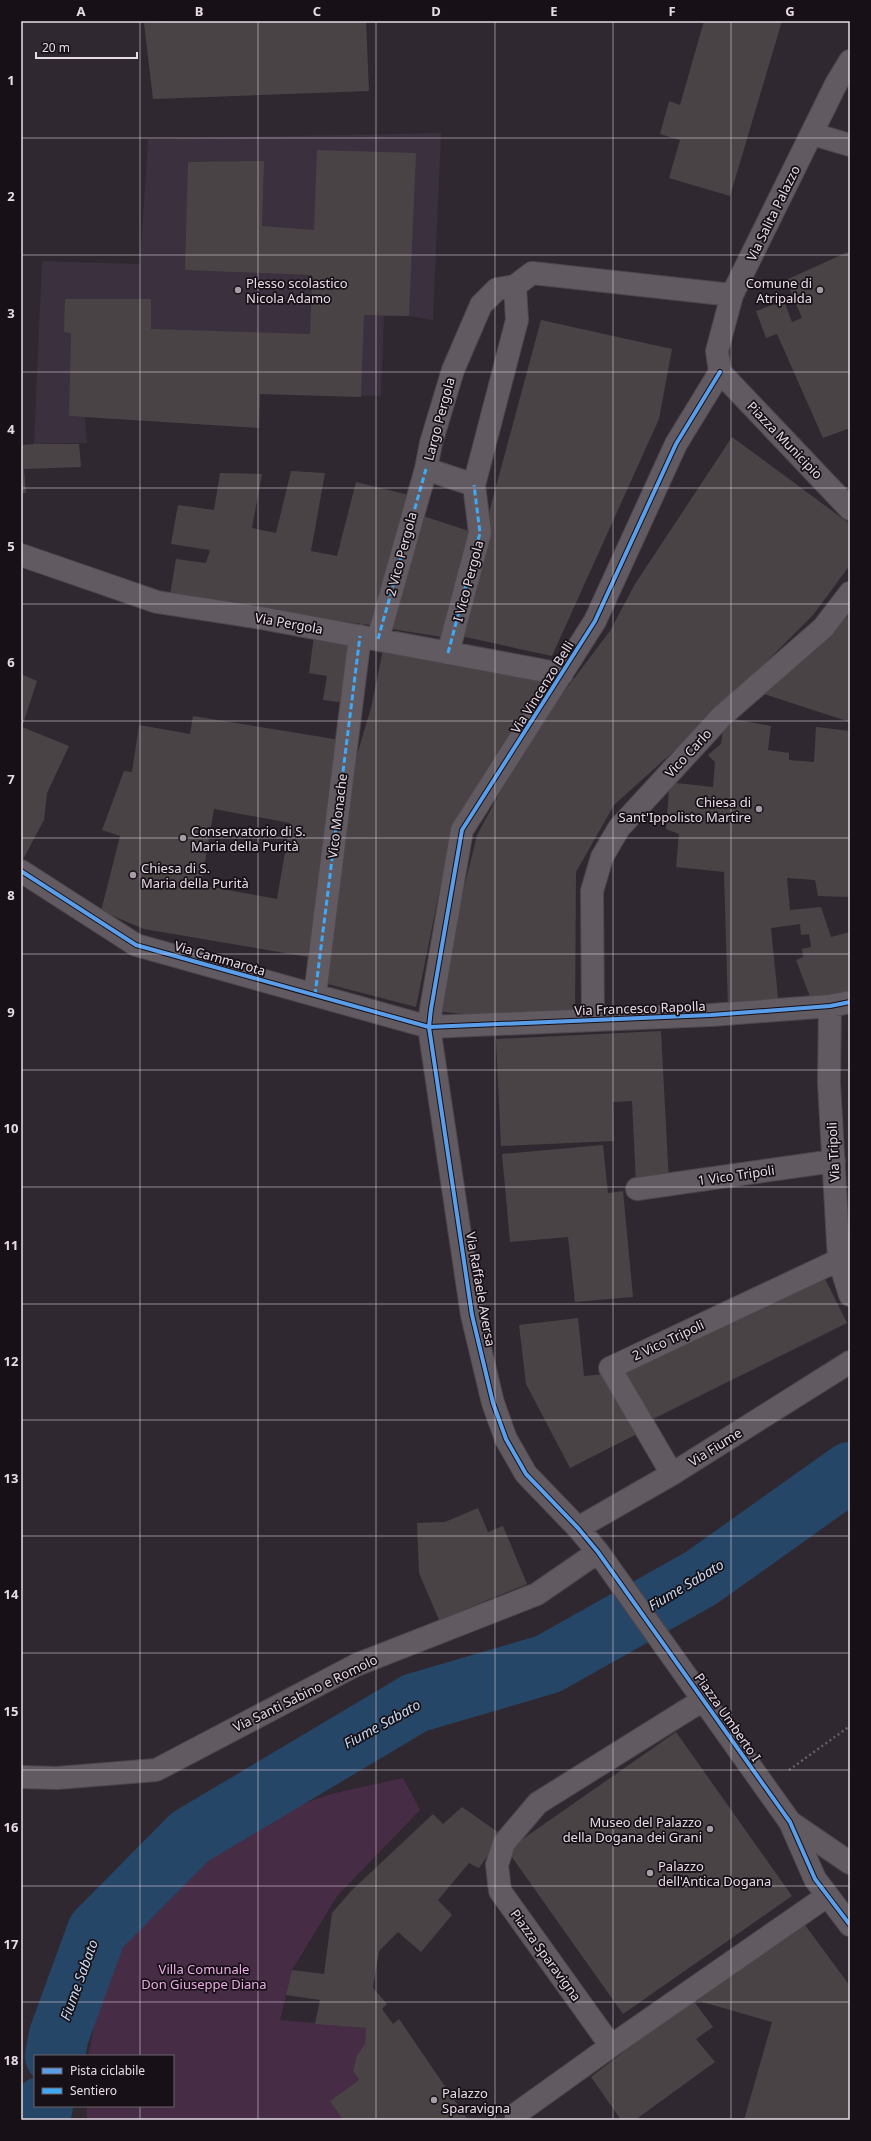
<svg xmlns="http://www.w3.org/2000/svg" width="871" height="2141" font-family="'Noto Sans',sans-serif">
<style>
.education{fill:#3a303e}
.park{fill:#472c46}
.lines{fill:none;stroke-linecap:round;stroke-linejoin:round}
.river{stroke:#264668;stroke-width:60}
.building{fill:#4a4345;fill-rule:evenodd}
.minor-casing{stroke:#4d464d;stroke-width:24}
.path{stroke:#666066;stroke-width:2.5;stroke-dasharray:2 3;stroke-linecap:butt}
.minor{stroke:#615a61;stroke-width:22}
.quiet{stroke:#3fa9f5;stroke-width:3;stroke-dasharray:6 3;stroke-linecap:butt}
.cycleway-casing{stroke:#171017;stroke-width:6}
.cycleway{stroke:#5a9eea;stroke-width:4}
.grid{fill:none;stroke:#e7dce6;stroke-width:1;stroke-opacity:0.55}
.poi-dot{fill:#a79da6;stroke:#171017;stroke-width:1.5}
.labels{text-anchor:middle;stroke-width:3.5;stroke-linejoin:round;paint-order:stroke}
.street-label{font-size:13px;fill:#e7dce6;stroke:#171017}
.poi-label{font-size:13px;fill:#e7dce6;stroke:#171017;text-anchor:start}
.park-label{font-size:13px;fill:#ebace6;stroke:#171017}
.water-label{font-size:14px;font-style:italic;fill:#c3daf3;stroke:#171017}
.neatline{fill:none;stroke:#e7dce6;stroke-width:1.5}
.grid-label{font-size:13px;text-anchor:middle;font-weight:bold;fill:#e7dce6}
</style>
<rect width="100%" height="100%" fill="#302830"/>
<!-- education -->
<path class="education" d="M441,133l-8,187 -24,-4h-25l-3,80 -121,-2 -1,34 -174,-11 2,26 -53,1 8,-183 98,3 8,-125z"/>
<!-- park -->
<path class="park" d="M403,1778l17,32 -83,86 -45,74 -12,50 86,8 -1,16 -8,11 -4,16 6,9 -29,21 13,19h-256v-14h86v-50h-85l16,-75 24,-44 31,-42 44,-40 66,-39 62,-22z"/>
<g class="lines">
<!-- river -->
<path class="river" d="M55,2056l4,-21 38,-104 93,-94 225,-134 133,-39 153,-86 149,-106
M40,2120l3,-14"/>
</g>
<!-- building -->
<path class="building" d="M189,21h177l3,70 -216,8 -9,-76z
M704,21h78l-52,175 -61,-18 11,-38 -20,-6 9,-33 11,4z
M317,150l99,3 -7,163 -45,-1 -3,82 -101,-3 -1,34 -190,-12 2,-83 -7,-1 1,-33h86v30l159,5 2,-59 -127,-5 3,-108 76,-1 -2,65 52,4z
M850,251v177l-27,10 -46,-104 -11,4 -10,-27 28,-10 8,21 10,-4 -16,-38z
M541,320l131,29 -13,70 -107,237 -96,-21z
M732,437l118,87v41l-37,50 -107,107 -92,83 -38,67 -1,142 -80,3 -61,-6 43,-176 55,-101 78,-103 25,-47z
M34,444h45l2,23 -57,2 2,24h-5v-48z
M291,471l34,2 -14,78 26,5 19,-74 61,15 -40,129 -109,-15 -98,-16 6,-36 30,4 4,-13 -39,-6 7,-39 36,5 6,-37 42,1 -10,54 24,5z
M417,514l61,20 -30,104 -62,-10z
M850,614v108l-86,-28 48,-43z
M314,636l40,8 -8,59 -23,-3 4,-24 -18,-3z
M384,645l161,37 -94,151 -35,174 -92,-24 27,-208 20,-67z
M21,674l16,7 -15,46 47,19 -22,47 -3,27 -23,43z
M193,716l147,24 -26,218 -170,-29 -43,-18 19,-75 -18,-6 22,-59 8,1 7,-47 51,9zM214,809l76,14 -13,76 -76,-14z
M728,718l43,8 -3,24 21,3v7l25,2 2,-35 34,4v166l-32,-1 -3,-16 -28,-2 3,32 31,-3 10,30 19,-5v63l-38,7 -16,-42 7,-3 -1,-8 9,-2 -2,-13 -8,1 -1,-11 -29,4 8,80 -51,1 -4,-137 -48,-5 3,-33 -13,-5 3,-39 7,-7 37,4 2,-25 -7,-7 13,-11 3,-23z
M661,1031l8,152 -33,1 -4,-83 -19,1 1,39 -113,5 -5,-107z
M603,1145l5,48 15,-2 10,106 -58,5 -7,-65 -58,5 -8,-88z
M845,1218h5v27h-1z
M822,1273l25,50 -198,98 -25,-50z
M578,1318l6,58 22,-2 31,60 -67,34 -44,-84 -7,-59z
M478,1508l10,24 15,-6 24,58 -88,36 -20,-47 -2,-50 28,-1z
M676,1732l116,164 -169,118 -116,-164z
M462,1807l40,28 -23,33 -10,-5 -31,37 14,15 -31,37 -23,-20 -19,19 -6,37 14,16 -5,5 11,15 6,-5 69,101h-125l-13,-19 29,-21 -6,-9 4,-16 8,-11 1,-16 -51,-4 5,-24 -34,-5 6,-25 32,4 8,-61 19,-22 82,-77 10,10z
M805,1925l45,61v134h-106l28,-98 -80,-23 21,28 -17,12 19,23 -80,58h-14l-30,-43 101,-78z"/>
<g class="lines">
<!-- minor casing -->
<g class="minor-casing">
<path id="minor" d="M812,134l38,11
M515,286l2,34 -43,165 -48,-16 5,-26 22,-73 28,-65 16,-16 18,-3 17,-13 200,22
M720,372l-44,72 -81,177 -133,209 -31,179 -2,18 43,288 21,88 13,36 20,35 52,54 20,24 192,270 25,57 35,46
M720,372l-3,-21 15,-56 104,-211 14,-23
M720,372l130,137
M21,555l136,47 104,16 301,56
M378,639l48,-170
M448,653l32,-120 -6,-48
M21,871l115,74 293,82 282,-12 119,-9 20,-4
M315,995l45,-359
M830,1006l-1,77 10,177 11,35
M593,1019l-1,-128 10,-34 17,-29 103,-112 101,-88 27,-35
M637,1189l197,-28
M672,1474l-62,-106 229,-108
M578,1528l94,-54 178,-112
M703,1700l-165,103 -34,40 -7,22 3,26 111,155 216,-150
M21,1777l36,1 99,-8 200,-105 181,-71 61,-42
M790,1822l60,41
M516,2114l95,-68"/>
</g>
<!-- path -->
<path class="path" d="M789,1770l61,-44"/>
<!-- minor -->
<use href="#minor" class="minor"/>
<!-- quiet -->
<path class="quiet" d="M378,639l48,-170
M448,653l32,-120 -6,-48
M315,995l45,-359"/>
<!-- cycleway casing -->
<g class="cycleway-casing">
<path id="cycleway" d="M720,372l-44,72 -81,177 -133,209 -31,179 -2,18 43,288 21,88 13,36 20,35 52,54 20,24 192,270 25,57 35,46
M21,871l115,74 293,82 282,-12 119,-9 20,-4"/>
</g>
<!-- cycleway -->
<use href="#cycleway" class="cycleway"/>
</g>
<!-- grid -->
<path class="grid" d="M140,21v2035M258,21v2099M376,21v2099M495,21v2099M613,21v2099M731,21v2099M21,138h829M21,255h829M21,372h829M21,488h829M21,604h829M21,721h829M21,838h829M21,954h829M21,1070h829M21,1187h829M21,1304h829M21,1420h829M21,1536h829M21,1653h829M21,1770h829M21,1886h829M21,2002h829M140,2106v14"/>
<!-- markers -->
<g class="poi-dot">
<circle cx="238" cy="290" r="4"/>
<circle cx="820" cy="290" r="4"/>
<circle cx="759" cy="809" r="4"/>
<circle cx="183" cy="838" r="4"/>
<circle cx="133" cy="875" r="4"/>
<circle cx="710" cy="1829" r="4"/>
<circle cx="650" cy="1873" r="4"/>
<circle cx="434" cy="2100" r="4"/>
</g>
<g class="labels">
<!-- street labels -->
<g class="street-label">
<text transform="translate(773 213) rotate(-64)" y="5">Via Salita Palazzo</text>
<text transform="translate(439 419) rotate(-75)" y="5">Largo Pergola</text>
<text transform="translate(785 440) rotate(46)" y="5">Piazza Municipio</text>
<text transform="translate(401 554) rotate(-75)" y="5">2 Vico Pergola</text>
<text transform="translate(468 581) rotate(-75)" y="5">I Vico Pergola</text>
<text transform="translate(289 623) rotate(10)" y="5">Via Pergola</text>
<text transform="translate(542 687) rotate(-58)" y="5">Via Vincenzo Belli</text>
<text transform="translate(688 753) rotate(-47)" y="5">Vico Carlo</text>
<text transform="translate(337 816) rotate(-83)" y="5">Vico Monache</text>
<text transform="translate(220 958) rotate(16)" y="5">Via Cammarota</text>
<text transform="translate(640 1008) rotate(-2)" y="5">Via Francesco Rapolla</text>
<text transform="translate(833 1152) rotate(-93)" y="5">Via Tripoli</text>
<text transform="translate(736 1175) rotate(-8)" y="5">1 Vico Tripoli</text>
<text transform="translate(481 1289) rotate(80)" y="5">Via Raffaele Aversa</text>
<text transform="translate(668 1340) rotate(-25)" y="5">2 Vico Tripoli</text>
<text transform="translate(715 1447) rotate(-32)" y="5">Via Fiume</text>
<text transform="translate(305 1693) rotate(-26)" y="5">Via Santi Sabino e Romolo</text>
<text transform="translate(728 1717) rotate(55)" y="5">Piazza Umberto I</text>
<text transform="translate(546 1955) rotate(54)" y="5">Piazza Sparavigna</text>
</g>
<!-- poi labels -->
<g class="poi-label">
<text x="246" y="288">Plesso scolastico<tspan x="246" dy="15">Nicola Adamo</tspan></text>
<text x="812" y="288" text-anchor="end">Comune di<tspan x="812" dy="15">Atripalda</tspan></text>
<text x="751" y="807" text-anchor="end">Chiesa di<tspan x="751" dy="15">Sant'Ippolisto Martire</tspan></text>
<text x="191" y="836">Conservatorio di S.<tspan x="191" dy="15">Maria della Purità</tspan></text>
<text x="141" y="873">Chiesa di S.<tspan x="141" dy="15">Maria della Purità</tspan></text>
<text x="702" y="1827" text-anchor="end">Museo del Palazzo<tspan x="702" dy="15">della Dogana dei Grani</tspan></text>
<text x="658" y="1871">Palazzo<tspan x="658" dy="15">dell'Antica Dogana</tspan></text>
<text x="442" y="2098">Palazzo<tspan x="442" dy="15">Sparavigna</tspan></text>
</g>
<!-- park labels -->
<g class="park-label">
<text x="204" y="1974">Villa Comunale<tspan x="204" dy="15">Don Giuseppe Diana</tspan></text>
</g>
<!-- water labels -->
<g class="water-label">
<text transform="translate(686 1585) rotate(-31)" y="5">Fiume Sabato</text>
<text transform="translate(382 1724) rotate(-29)" y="5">Fiume Sabato</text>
<text transform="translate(79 1980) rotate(-70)" y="5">Fiume Sabato</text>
</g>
</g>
<!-- border -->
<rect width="871" height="2141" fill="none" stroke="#171017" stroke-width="44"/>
<!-- legend -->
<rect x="34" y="2055" width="140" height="52" fill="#171017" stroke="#6a626a"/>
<rect x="42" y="2068" width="20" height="6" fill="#5a9eea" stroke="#6a626a"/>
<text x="70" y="2075" font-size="12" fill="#e7dce6">Pista ciclabile</text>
<rect x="42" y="2088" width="20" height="6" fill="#3fa9f5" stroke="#6a626a"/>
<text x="70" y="2095" font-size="12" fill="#e7dce6">Sentiero</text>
<!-- scale -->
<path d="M36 52v6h101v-6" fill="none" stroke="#e7dce6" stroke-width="2"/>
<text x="42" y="52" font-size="12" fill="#e7dce6" stroke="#171017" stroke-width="3" paint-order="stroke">20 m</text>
<rect x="22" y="22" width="827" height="2097" class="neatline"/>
<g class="grid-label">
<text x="81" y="16">A</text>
<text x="199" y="16">B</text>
<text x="317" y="16">C</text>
<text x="436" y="16">D</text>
<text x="554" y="16">E</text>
<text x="672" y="16">F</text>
<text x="790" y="16">G</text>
<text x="11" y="85">1</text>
<text x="11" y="201">2</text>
<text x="11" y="318">3</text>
<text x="11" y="434">4</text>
<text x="11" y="551">5</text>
<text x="11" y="667">6</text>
<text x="11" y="784">7</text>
<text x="11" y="900">8</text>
<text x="11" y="1017">9</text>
<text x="11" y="1133">10</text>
<text x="11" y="1250">11</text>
<text x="11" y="1366">12</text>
<text x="11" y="1483">13</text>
<text x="11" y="1599">14</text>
<text x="11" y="1716">15</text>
<text x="11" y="1832">16</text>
<text x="11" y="1949">17</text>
<text x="11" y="2065">18</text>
</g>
</svg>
